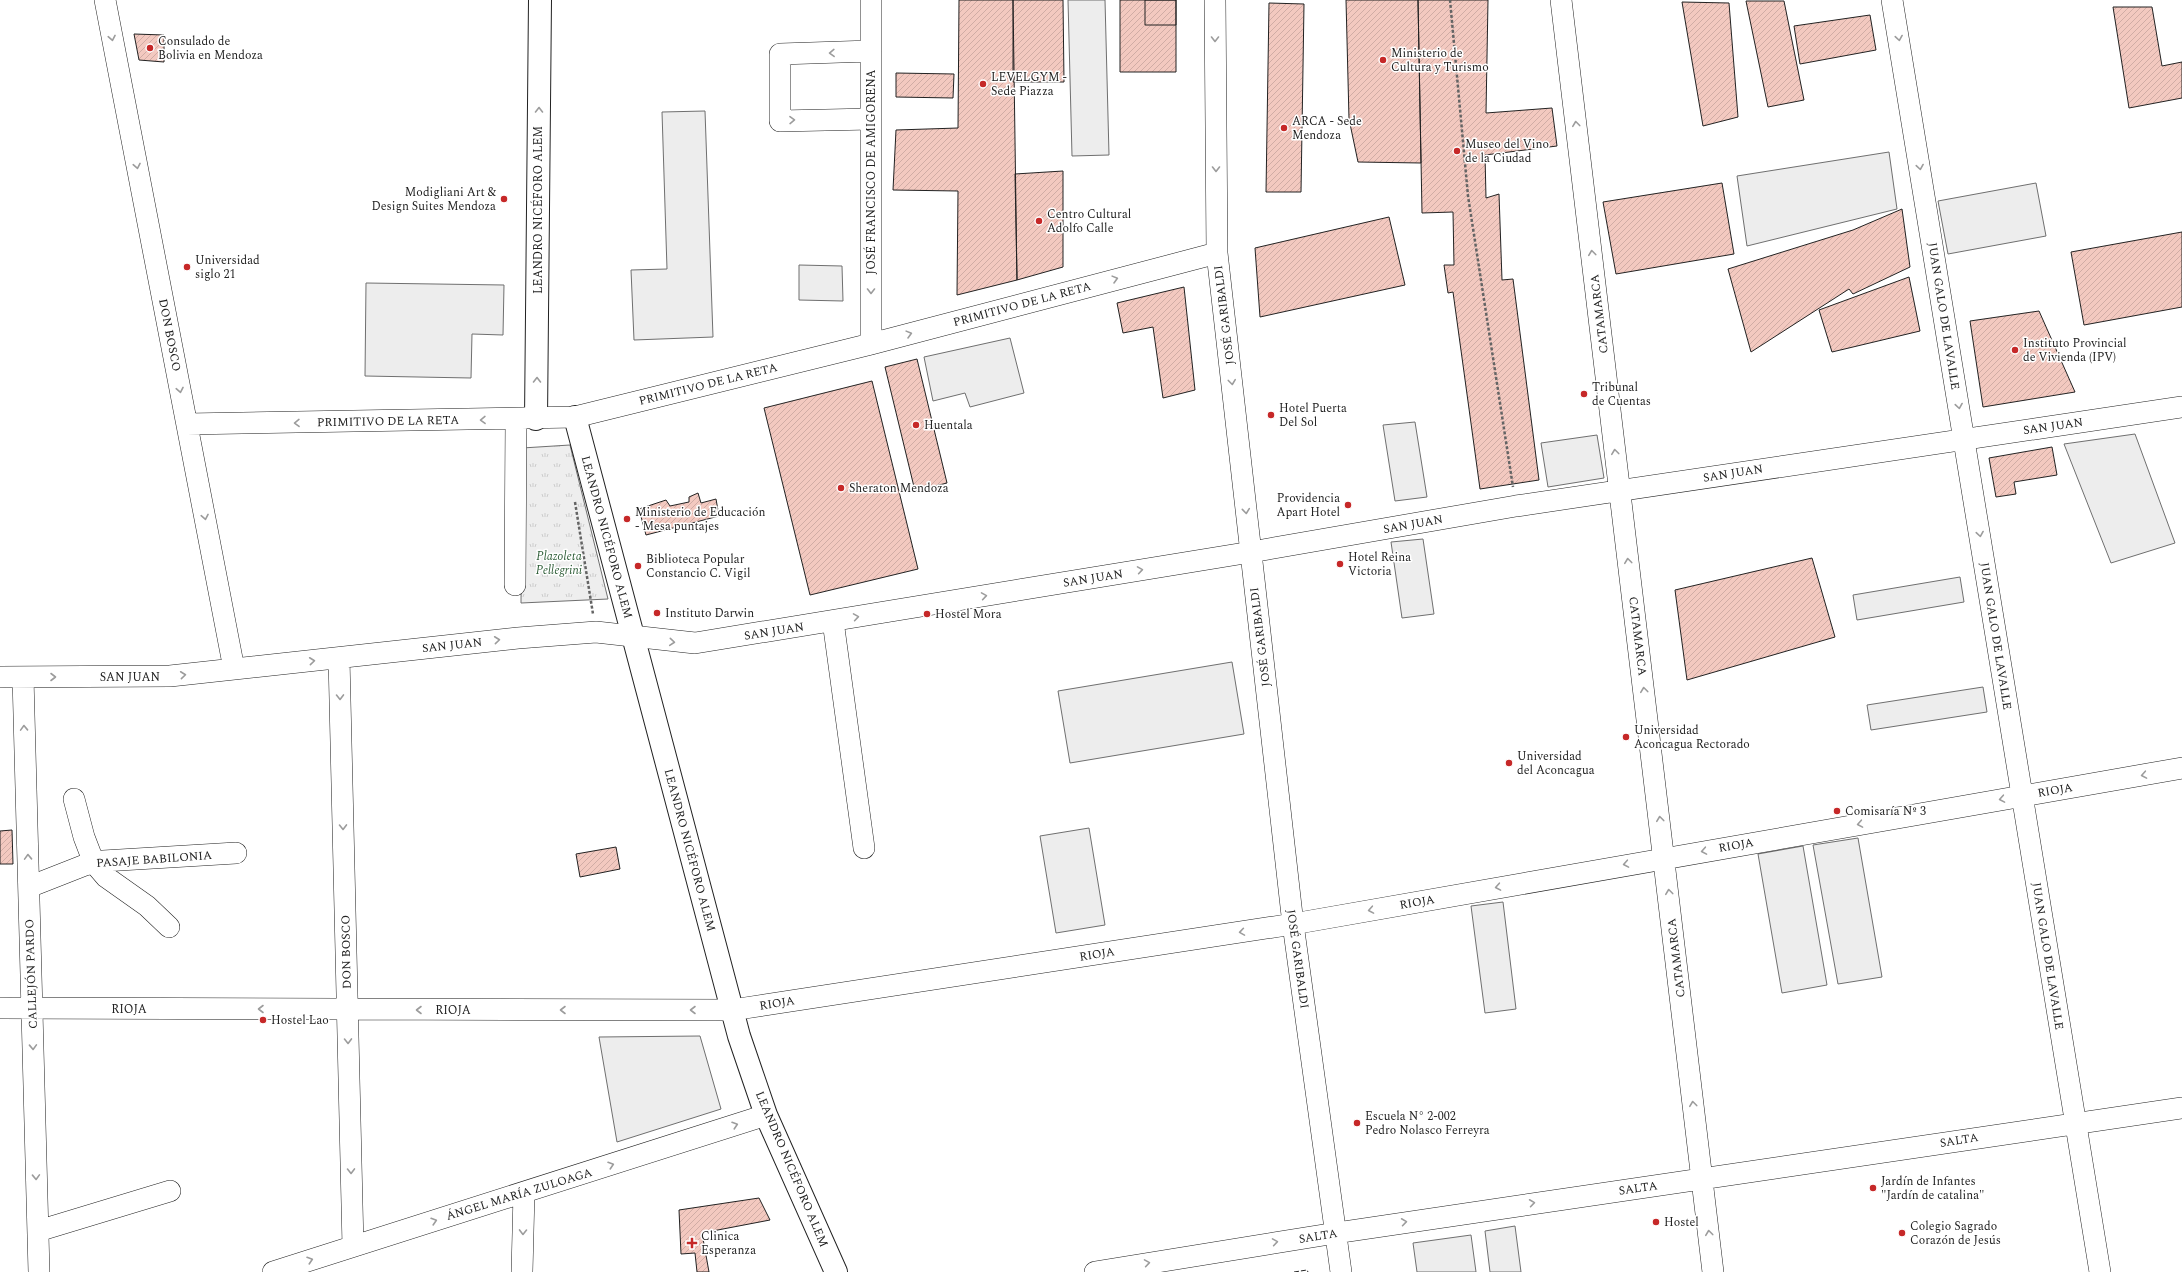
<svg xmlns="http://www.w3.org/2000/svg" width="2182" height="1272" font-family="Spectral,serif">
<style>
.park{fill:url(#park-tufts);stroke:#6f6f6f}
.parking{fill:#ededed;stroke:#6f6f6f}
.building{fill:url(#building-hatch);stroke:#222}
.lines{fill:none;stroke-linecap:round;stroke-linejoin:round}
.minor-casing{stroke:#222;stroke-width:22}
.major-casing{stroke:#222;stroke-width:24}
.path{stroke:#646464;stroke-width:2.5;stroke-dasharray:3 2;stroke-linecap:butt}
.minor{stroke:#fff;stroke-width:21}
.major{stroke:#fff;stroke-width:22}
.fence{stroke:#222;stroke-width:1;stroke-dasharray:5 2;stroke-linecap:butt}
.oneway{stroke:#9c9c9c}
.poi-dot{fill:#c62828;stroke:#fff;stroke-width:1.5}
.labels{text-anchor:middle;stroke-width:3;stroke-linejoin:round;paint-order:stroke}
.poi-label{font-size:12px;fill:#222;stroke:#fff;text-anchor:start}
.street-label{font-size:12px;fill:#222;stroke:#fff}
.park-label{font-size:12px;font-style:italic;fill:#2f5e38;stroke:#fff}
</style>
<defs>
<pattern id="park-tufts" width="24" height="20" patternUnits="userSpaceOnUse"><rect width="24" height="20" fill="#eee"/><path d="M3 7l-1-3M5 7V3M7 7l1-3M15 17l-1-3M17 17v-4M19 17l1-3" fill="none" stroke="#ccc"/></pattern>
<pattern id="building-hatch" width="6" height="6" patternUnits="userSpaceOnUse"><rect width="6" height="6" fill="#f3c9c0"/><path d="M-1 1l2-2M0 6l6-6M5 7l2-2" fill="none" stroke="#d0aca5"/></pattern>
</defs>
<rect width="100%" height="100%" fill="#fff"/>
<!-- park -->
<path class="park" d="M570,445l38,154 -87,4 1,-155z"/>
<!-- parking -->
<path class="parking" d="M1068,0h37l4,155 -37,1z
M705,111l8,226 -79,3 -3,-70 36,-1 -5,-157z
M1889,152l8,57 -150,37 -10,-70z
M2036,183l10,53 -98,18 -10,-53z
M799,265l43,1 1,35 -44,-1z
M366,283l138,2 -1,50 -31,-1 -1,44 -106,-2z
M1010,338l14,55 -54,14 -5,-14 -32,8 -9,-44z
M1415,422l12,75 -32,4 -12,-76z
M2135,434l40,109 -64,20 -47,-119z
M1597,435l7,43 -56,9 -7,-44z
M1423,539l11,75 -32,4 -11,-76z
M1960,577l4,25 -107,18 -4,-25z
M1232,662l12,72 -174,29 -12,-72z
M1983,687l4,25 -116,18 -4,-25z
M1089,828l16,97 -49,8 -16,-97z
M1858,838l24,139 -44,7 -25,-139z
M1803,846l24,139 -45,8 -24,-139z
M1503,902l13,107 -31,4 -14,-107z
M700,1036l21,73 -104,33 -18,-105z
M1515,1226l6,46h-31l-5,-41z
M1471,1235l5,37h-59l-4,-29z"/>
<!-- building -->
<path class="building" d="M959,0h54l4,280 -60,15 1,-104 -65,-1 3,-60 62,-2z
M1013,0h50l1,82h-51z
M1120,0h56v72h-56z
M1145,0h31v25h-31z
M1346,0h72l3,163 -63,-1 -9,-43z
M1418,0h70l-2,113 66,-5 5,38 -72,9 1,43 13,-4 3,86 11,-1 26,201 -59,9 -27,-197 -5,1 -4,-28h10l-1,-53 -31,1z
M1746,1h38l20,99 -36,7z
M1682,2l47,1 9,114 -35,9z
M1269,3l35,1 -3,188h-35z
M2113,7h39l10,59 20,-4v36l-53,10z
M1870,15l6,35 -76,14 -6,-38z
M134,34l30,1v27l-25,-2z
M896,73l58,1 -1,24 -57,-1z
M1063,171v96l-46,13 -2,-106z
M1722,183l12,71 -118,20 -13,-72z
M1902,209l8,58 -57,27 -4,-5 -98,63 -23,-83 125,-39z
M1389,217l16,68 -145,32 -5,-69z
M2182,232v75l-98,18 -13,-73z
M1909,277l11,54 -88,21 -13,-42z
M1184,287l11,103 -32,8 -10,-71 -30,6 -6,-30z
M2039,311l36,81 -92,15 -13,-86z
M917,359l30,124 -32,8 -30,-124z
M872,381l46,188 -108,26 -46,-187z
M2052,447l5,28 -43,7 2,12 -20,3 -7,-39z
M698,493l3,10 15,-4 3,17 -73,19 -7,-26 27,-9 4,6 19,-4v-5z
M1812,558l23,79 -148,43 -12,-90z
M12,830l1,34h-13v-33z
M616,847l4,22 -40,8 -4,-23z
M759,1198l11,22 -68,13 7,39h-12l-2,-19 -14,1 -2,-44z"/>
<g class="lines">
<!-- minor casing -->
<g class="minor-casing">
<path id="minor" d="M105,0l129,669
M871,0v344
M1215,0l2,253 76,671 48,348
M1561,0l152,1272
M1892,0l208,1272
M871,51l-91,3v67l91,-2
M187,424l388,-7 296,-73 346,-91
M515,585l1,-165
M833,621l31,227
M339,658l14,588
M0,677l170,-1 348,-38 78,-6 99,11 556,-91 265,-46 666,-99
M23,677l16,595
M74,799l10,38 10,26 12,14 41,29 22,21
M29,887l56,-22 18,-4 133,-8
M0,1008l732,2 561,-86 889,-156
M38,1231l132,-40
M273,1272l493,-157
M522,1272l2,-79
M1095,1272l241,-39 846,-125"/>
</g>
<!-- major casing -->
<g class="major-casing">
<path id="major" d="M575,417l164,619 27,79 70,157
M536,419l4,-419"/>
</g>
<!-- path -->
<path class="path" d="M1450,0l18,196 45,291
M575,502l18,112"/>
<!-- minor -->
<use href="#minor" class="minor"/>
<!-- major -->
<use href="#major" class="major"/>
<!-- fence -->
<path class="fence" d="M1294,1272l13,-2 1,2"/>
</g>
<!-- one-way arrows -->
<defs><path id="oneway-chevron" d="M-2-3.5L2.5 0L-2 3.5" fill="none" stroke-width="1.6" stroke-linecap="round" stroke-linejoin="round"/></defs>
<g class="oneway">
<use href="#oneway-chevron" transform="translate(112 38) rotate(79)"/>
<use href="#oneway-chevron" transform="translate(1899 38) rotate(81)"/>
<use href="#oneway-chevron" transform="translate(1215 39) rotate(90)"/>
<use href="#oneway-chevron" transform="translate(832 53) rotate(178)"/>
<use href="#oneway-chevron" transform="translate(539 110) rotate(-90)"/>
<use href="#oneway-chevron" transform="translate(792 120) rotate(-1)"/>
<use href="#oneway-chevron" transform="translate(1576 124) rotate(-97)"/>
<use href="#oneway-chevron" transform="translate(137 166) rotate(79)"/>
<use href="#oneway-chevron" transform="translate(1920 167) rotate(81)"/>
<use href="#oneway-chevron" transform="translate(1216 169) rotate(90)"/>
<use href="#oneway-chevron" transform="translate(1592 253) rotate(-97)"/>
<use href="#oneway-chevron" transform="translate(1115 279) rotate(-15)"/>
<use href="#oneway-chevron" transform="translate(871 291) rotate(90)"/>
<use href="#oneway-chevron" transform="translate(909 334) rotate(-15)"/>
<use href="#oneway-chevron" transform="translate(537 380) rotate(-90)"/>
<use href="#oneway-chevron" transform="translate(1232 382) rotate(83)"/>
<use href="#oneway-chevron" transform="translate(180 390) rotate(79)"/>
<use href="#oneway-chevron" transform="translate(1959 406) rotate(81)"/>
<use href="#oneway-chevron" transform="translate(483 420) rotate(179)"/>
<use href="#oneway-chevron" transform="translate(297 423) rotate(179)"/>
<use href="#oneway-chevron" transform="translate(1615 452) rotate(-97)"/>
<use href="#oneway-chevron" transform="translate(1246 511) rotate(84)"/>
<use href="#oneway-chevron" transform="translate(205 517) rotate(79)"/>
<use href="#oneway-chevron" transform="translate(1980 534) rotate(81)"/>
<use href="#oneway-chevron" transform="translate(1628 561) rotate(-97)"/>
<use href="#oneway-chevron" transform="translate(1140 570) rotate(-9)"/>
<use href="#oneway-chevron" transform="translate(984 596) rotate(-9)"/>
<use href="#oneway-chevron" transform="translate(856 617) rotate(-9)"/>
<use href="#oneway-chevron" transform="translate(497 640) rotate(-6)"/>
<use href="#oneway-chevron" transform="translate(672 642) rotate(5)"/>
<use href="#oneway-chevron" transform="translate(312 661) rotate(-6)"/>
<use href="#oneway-chevron" transform="translate(183 675) rotate(-6)"/>
<use href="#oneway-chevron" transform="translate(53 677)"/>
<use href="#oneway-chevron" transform="translate(1644 690) rotate(-97)"/>
<use href="#oneway-chevron" transform="translate(340 697) rotate(89)"/>
<use href="#oneway-chevron" transform="translate(24 728) rotate(-92)"/>
<use href="#oneway-chevron" transform="translate(2144 775) rotate(170)"/>
<use href="#oneway-chevron" transform="translate(2002 799) rotate(170)"/>
<use href="#oneway-chevron" transform="translate(1660 819) rotate(-97)"/>
<use href="#oneway-chevron" transform="translate(1860 824) rotate(170)"/>
<use href="#oneway-chevron" transform="translate(343 827) rotate(89)"/>
<use href="#oneway-chevron" transform="translate(1704 851) rotate(170)"/>
<use href="#oneway-chevron" transform="translate(28 857) rotate(-92)"/>
<use href="#oneway-chevron" transform="translate(1626 864) rotate(170)"/>
<use href="#oneway-chevron" transform="translate(1498 887) rotate(170)"/>
<use href="#oneway-chevron" transform="translate(1669 892) rotate(-97)"/>
<use href="#oneway-chevron" transform="translate(1371 910) rotate(170)"/>
<use href="#oneway-chevron" transform="translate(1242 932) rotate(171)"/>
<use href="#oneway-chevron" transform="translate(261 1009) rotate(-180)"/>
<use href="#oneway-chevron" transform="translate(419 1010) rotate(-180)"/>
<use href="#oneway-chevron" transform="translate(563 1010) rotate(-180)"/>
<use href="#oneway-chevron" transform="translate(693 1010) rotate(-180)"/>
<use href="#oneway-chevron" transform="translate(348 1041) rotate(89)"/>
<use href="#oneway-chevron" transform="translate(33 1047) rotate(88)"/>
<use href="#oneway-chevron" transform="translate(1693 1104) rotate(-97)"/>
<use href="#oneway-chevron" transform="translate(735 1125) rotate(-18)"/>
<use href="#oneway-chevron" transform="translate(611 1165) rotate(-18)"/>
<use href="#oneway-chevron" transform="translate(351 1171) rotate(89)"/>
<use href="#oneway-chevron" transform="translate(36 1177) rotate(88)"/>
<use href="#oneway-chevron" transform="translate(1532 1203) rotate(-8)"/>
<use href="#oneway-chevron" transform="translate(434 1221) rotate(-17)"/>
<use href="#oneway-chevron" transform="translate(1404 1222) rotate(-8)"/>
<use href="#oneway-chevron" transform="translate(523 1232) rotate(91)"/>
<use href="#oneway-chevron" transform="translate(1709 1233) rotate(-97)"/>
<use href="#oneway-chevron" transform="translate(1275 1242) rotate(-9)"/>
<use href="#oneway-chevron" transform="translate(310 1260) rotate(-18)"/>
<use href="#oneway-chevron" transform="translate(1147 1263) rotate(-9)"/>
</g>
<!-- markers -->
<g class="poi-dot">
<circle cx="150" cy="48" r="4"/>
<circle cx="1383" cy="60" r="4"/>
<circle cx="983" cy="84" r="4"/>
<circle cx="1284" cy="128" r="4"/>
<circle cx="1457" cy="151" r="4"/>
<circle cx="504" cy="199" r="4"/>
<circle cx="1039" cy="221" r="4"/>
<circle cx="187" cy="267" r="4"/>
<circle cx="2015" cy="350" r="4"/>
<circle cx="1584" cy="394" r="4"/>
<circle cx="1271" cy="415" r="4"/>
<circle cx="916" cy="425" r="4"/>
<circle cx="841" cy="488" r="4"/>
<circle cx="1348" cy="505" r="4"/>
<circle cx="627" cy="519" r="4"/>
<circle cx="1340" cy="564" r="4"/>
<circle cx="638" cy="566" r="4"/>
<circle cx="657" cy="613" r="4"/>
<circle cx="927" cy="614" r="4"/>
<circle cx="1626" cy="737" r="4"/>
<circle cx="1509" cy="763" r="4"/>
<circle cx="1837" cy="811" r="4"/>
<circle cx="263" cy="1020" r="4"/>
<circle cx="1357" cy="1123" r="4"/>
<circle cx="1873" cy="1188" r="4"/>
<circle cx="1656" cy="1222" r="4"/>
<circle cx="1902" cy="1233" r="4"/>
<path d="M690 1237h4v4h4v4h-4v4h-4v-4h-4v-4h4z"/>
</g>
<g class="labels">
<!-- poi labels -->
<g class="poi-label">
<text x="158" y="45">Consulado de<tspan x="158" dy="14">Bolivia en Mendoza</tspan></text>
<text x="1391" y="57">Ministerio de<tspan x="1391" dy="14">Cultura y Turismo</tspan></text>
<text x="991" y="81">LEVELGYM -<tspan x="991" dy="14">Sede Piazza</tspan></text>
<text x="1292" y="125">ARCA - Sede<tspan x="1292" dy="14">Mendoza</tspan></text>
<text x="1465" y="148">Museo del Vino<tspan x="1465" dy="14">de la Ciudad</tspan></text>
<text x="496" y="196" text-anchor="end">Modigliani Art &amp;<tspan x="496" dy="14">Design Suites Mendoza</tspan></text>
<text x="1047" y="218">Centro Cultural<tspan x="1047" dy="14">Adolfo Calle</tspan></text>
<text x="195" y="264">Universidad<tspan x="195" dy="14">siglo 21</tspan></text>
<text x="2023" y="347">Instituto Provincial<tspan x="2023" dy="14">de Vivienda (IPV)</tspan></text>
<text x="1592" y="391">Tribunal<tspan x="1592" dy="14">de Cuentas</tspan></text>
<text x="1279" y="412">Hotel Puerta<tspan x="1279" dy="14">Del Sol</tspan></text>
<text x="924" y="429">Huentala</text>
<text x="849" y="492">Sheraton Mendoza</text>
<text x="1340" y="502" text-anchor="end">Providencia<tspan x="1340" dy="14">Apart Hotel</tspan></text>
<text x="635" y="516">Ministerio de Educación<tspan x="635" dy="14">- Mesa puntajes</tspan></text>
<text x="1348" y="561">Hotel Reina<tspan x="1348" dy="14">Victoria</tspan></text>
<text x="646" y="563">Biblioteca Popular<tspan x="646" dy="14">Constancio C. Vigil</tspan></text>
<text x="665" y="617">Instituto Darwin</text>
<text x="935" y="618">Hostel Mora</text>
<text x="1634" y="734">Universidad<tspan x="1634" dy="14">Aconcagua Rectorado</tspan></text>
<text x="1517" y="760">Universidad<tspan x="1517" dy="14">del Aconcagua</tspan></text>
<text x="1845" y="815">Comisaría Nº 3</text>
<text x="271" y="1024">Hostel Lao</text>
<text x="1365" y="1120">Escuela N° 2-002<tspan x="1365" dy="14">Pedro Nolasco Ferreyra</tspan></text>
<text x="1881" y="1185">Jardín de Infantes<tspan x="1881" dy="14">"Jardín de catalina"</tspan></text>
<text x="1664" y="1226">Hostel</text>
<text x="1910" y="1230">Colegio Sagrado<tspan x="1910" dy="14">Corazón de Jesús</tspan></text>
<text x="701" y="1240">Clinica<tspan x="701" dy="14">Esperanza</tspan></text>
</g>
<!-- street labels -->
<g class="street-label">
<text transform="translate(871 172) rotate(-90)" y="4">JOSÉ FRANCISCO DE AMIGORENA</text>
<text transform="translate(538 210) rotate(-90)" y="4">LEANDRO NICÉFORO ALEM</text>
<text transform="translate(1022 304) rotate(-15)" y="4">PRIMITIVO DE LA RETA</text>
<text transform="translate(1599 314) rotate(-97)" y="4">CATAMARCA</text>
<text transform="translate(1224 315) rotate(-97)" y="4">JOSÉ GARIBALDI</text>
<text transform="translate(1944 316) rotate(81)" y="4">JUAN GALO DE LAVALLE</text>
<text transform="translate(170 335) rotate(79)" y="4">DON BOSCO</text>
<text transform="translate(708 384) rotate(-14)" y="4">PRIMITIVO DE LA RETA</text>
<text transform="translate(388 421) rotate(-1)" y="4">PRIMITIVO DE LA RETA</text>
<text transform="translate(2053 426) rotate(-8)" y="4">SAN JUAN</text>
<text transform="translate(1733 473) rotate(-9)" y="4">SAN JUAN</text>
<text transform="translate(1413 524) rotate(-10)" y="4">SAN JUAN</text>
<text transform="translate(607 537) rotate(75)" y="4">LEANDRO NICÉFORO ALEM</text>
<text transform="translate(1093 578) rotate(-9)" y="4">SAN JUAN</text>
<text transform="translate(774 631) rotate(-9)" y="4">SAN JUAN</text>
<text transform="translate(1638 636) rotate(83)" y="4">CATAMARCA</text>
<text transform="translate(1996 636) rotate(81)" y="4">JUAN GALO DE LAVALLE</text>
<text transform="translate(1260 637) rotate(-97)" y="4">JOSÉ GARIBALDI</text>
<text transform="translate(452 645) rotate(-6)" y="4">SAN JUAN</text>
<text x="130" y="681">SAN JUAN</text>
<text transform="translate(2055 790) rotate(-10)" y="4">RIOJA</text>
<text transform="translate(1736 845) rotate(-10)" y="4">RIOJA</text>
<text transform="translate(690 850) rotate(75)" y="4">LEANDRO NICÉFORO ALEM</text>
<text transform="translate(154 859) rotate(-4)" y="4">PASAJE BABILONIA</text>
<text transform="translate(1417 902) rotate(-10)" y="4">RIOJA</text>
<text transform="translate(346 952) rotate(-91)" y="4">DON BOSCO</text>
<text transform="translate(1097 954) rotate(-9)" y="4">RIOJA</text>
<text transform="translate(2048 956) rotate(81)" y="4">JUAN GALO DE LAVALLE</text>
<text transform="translate(1676 958) rotate(-97)" y="4">CATAMARCA</text>
<text transform="translate(1298 959) rotate(82)" y="4">JOSÉ GARIBALDI</text>
<text transform="translate(31 974) rotate(-92)" y="4">CALLEJÓN PARDO</text>
<text transform="translate(777 1003) rotate(-9)" y="4">RIOJA</text>
<text x="129" y="1013">RIOJA</text>
<text x="453" y="1014">RIOJA</text>
<text transform="translate(1959 1140) rotate(-9)" y="4">SALTA</text>
<text transform="translate(792 1169) rotate(67)" y="4">LEANDRO NICÉFORO ALEM</text>
<text transform="translate(1638 1188) rotate(-8)" y="4">SALTA</text>
<text transform="translate(519 1194) rotate(-17)" y="4">ÁNGEL MARÍA ZULOAGA</text>
<text transform="translate(1318 1236) rotate(-9)" y="4">SALTA</text>
</g>
<!-- park labels -->
<g class="park-label">
<text x="559" y="560">Plazoleta<tspan x="559" dy="14">Pellegrini</tspan></text>
</g>
</g>
</svg>
